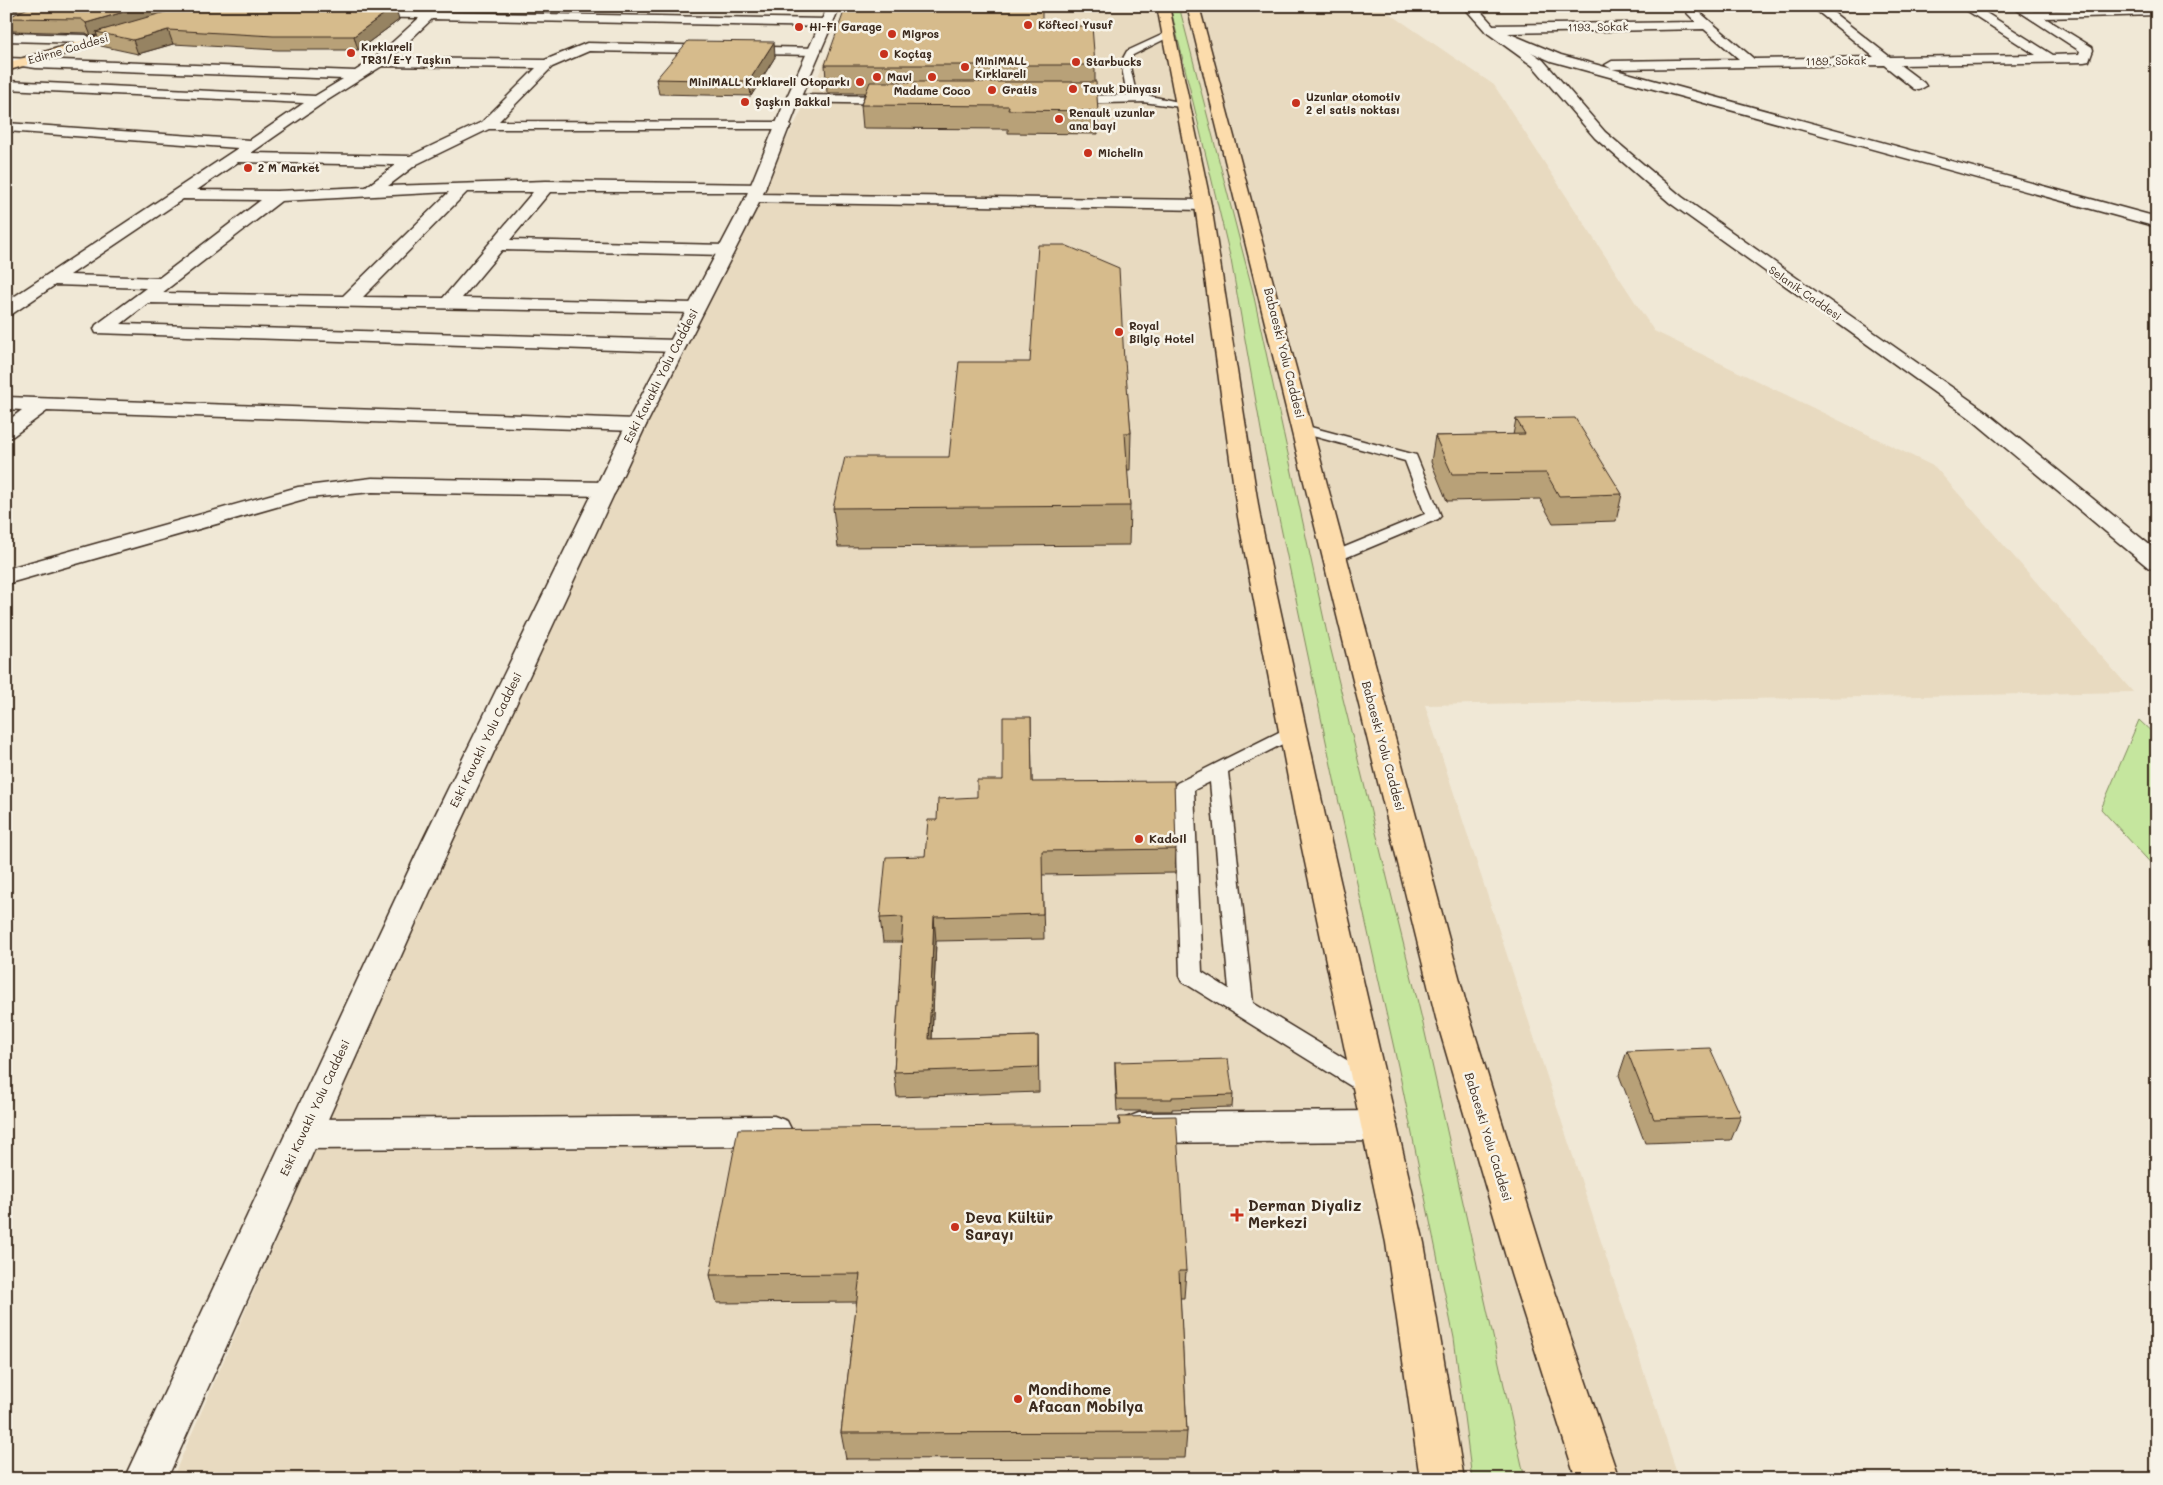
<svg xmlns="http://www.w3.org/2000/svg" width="2163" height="1485" font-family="Mali,sans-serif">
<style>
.built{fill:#e8dac0}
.green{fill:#c5e69e;stroke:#80885e}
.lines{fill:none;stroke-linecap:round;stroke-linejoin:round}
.service-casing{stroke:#3b2a1e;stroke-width:3}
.minor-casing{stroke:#3b2a1e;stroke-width:3}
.tertiary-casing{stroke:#3b2a1e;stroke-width:3}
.trunk-casing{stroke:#3b2a1e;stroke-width:3}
.service{fill:#f7f3e8;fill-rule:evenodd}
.minor{fill:#f7f3e8;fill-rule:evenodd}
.tertiary{fill:#f7f3e8;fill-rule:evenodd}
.trunk{fill:#fcdcac;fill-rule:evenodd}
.wall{fill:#b8a178;stroke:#3b2a1e}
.shaded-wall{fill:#968362;stroke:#3b2a1e}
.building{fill:#d6bb8c;stroke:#3b2a1e}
.poi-dot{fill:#c8321e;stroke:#f7f3e8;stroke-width:2}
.labels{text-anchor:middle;stroke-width:5;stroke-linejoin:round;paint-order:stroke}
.far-poi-label{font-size:11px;font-weight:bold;fill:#3b2a1e;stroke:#f7f3e8;text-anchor:start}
.far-street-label{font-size:11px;fill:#3b2a1e;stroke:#f7f3e8}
.street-label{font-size:12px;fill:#3b2a1e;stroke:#f7f3e8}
.poi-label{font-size:12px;font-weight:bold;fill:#3b2a1e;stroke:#f7f3e8;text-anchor:start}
.near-poi-label{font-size:15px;font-weight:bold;fill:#3b2a1e;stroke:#f7f3e8;text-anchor:start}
</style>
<rect width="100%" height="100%" fill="#f0e8d6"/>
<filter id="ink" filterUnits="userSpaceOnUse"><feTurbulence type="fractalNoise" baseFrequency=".02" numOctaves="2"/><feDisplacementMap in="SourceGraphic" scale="10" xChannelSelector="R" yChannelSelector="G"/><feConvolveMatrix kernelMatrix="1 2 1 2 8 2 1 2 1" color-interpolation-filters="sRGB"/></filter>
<g filter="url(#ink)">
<!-- built -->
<path class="built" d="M849,6h530l115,79 160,246 281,136 198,225 -708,13 254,774h-1507l403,-925 120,-246 111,-205z"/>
<!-- green -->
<path class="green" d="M1170,6h9l73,282 76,350 93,377 104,464h-53l-18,-141 -56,-272 -59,-263 -75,-356 -33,-187z
M2139,720l18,17v133l-56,-61z"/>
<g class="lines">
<!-- service casing -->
<g class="service-casing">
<path id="service" d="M1166,33l7,2 -40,20 -4,7 7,31 52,11v4l-45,-6 -16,-7 -6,-33 6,-11z
M1303,425l113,30 25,61 -3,3 -98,41h-12l-2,-3 2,-3 97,-40 -20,-53 -107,-29 -2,-3 2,-3z
M1293,725l7,2 2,4 -2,4 -72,37 25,231 125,76 4,7 -4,7 -8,2 -8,-2 -179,-111 -3,-6 -6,-189 3,-4zM1210,782l19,207 -27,-17 -8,-182z"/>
</g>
<!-- minor casing -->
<g class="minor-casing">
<path id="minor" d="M294,6l131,5 4,-5h11l-2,6 389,7 6,4 -6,4 -395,-8 -41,39 154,2 42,-17 233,5 1,3 -6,4 -226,-4 -37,16 -53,54 285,1 5,1 2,3 -2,3h-300l-72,35 -29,22 158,-5 218,3 2,3 -2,3 -6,2h-208l-40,48 215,5 6,1 3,4 -3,4 -6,1 -223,-5 -40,48 233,5 6,1 3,4 -3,4 -6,1 -547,-10 -27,21 555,16 7,2 3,4 -3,4 -7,2 -580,-19 -2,-4 2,-4 50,-37 -91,-3 -43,29 -6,1v-13l232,-154 -232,-17v-8l244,17 54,-37 -298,-14v-8l309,15 28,-17 -307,-11 -29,-4v-6l348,13 19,-12 45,-41 -74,-1 -45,-7zM382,66l154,2 -54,54 -72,34 -159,-3 72,-50zM238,162l158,3 -30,22 -89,4 -80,-1zM449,192l-106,104 -181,-3 119,-92zM467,192h66l-90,106 -80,-1zM183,199l78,1 -102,78 -89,-3z
M1811,6h14l65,51 146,-2 -76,-49h15l78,49 26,-1 1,-3 -69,-45h15l8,5 123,-4v8l-112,3 47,29 1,3 -4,11 -5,1 -184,3 24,18 2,3 -7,4 -5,-1 -30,-24 -272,4 -7,-4 7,-4 127,-2 -35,-30 -196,4 53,22 596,162v10l-606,-166 -65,-29 -2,-3 6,-4 206,-3 -9,-9 6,-4 4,1 57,49 120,-2z
M6,33l80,2 6,4 -6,4 -80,-2z
M793,95l108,1 7,4 -7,4 -113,-2 -2,-3z
M1143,95l7,4 -2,3 -89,2 -7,-4 7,-4z
M753,194l450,6 6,2 2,3 -2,3 -6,2 -456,-8 -2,-3 2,-3z
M6,397l630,22 7,2 3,4 -3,4 -7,2 -589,-20 -34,25 -7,2v-16l16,-12 -16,-1z
M372,478l234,4 8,2 3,5 -3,5 -8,2 -234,-4 -64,6 -302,86v-15l292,-82z
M1379,1111l13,5 5,10 -5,10 -13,5 -240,2 -13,-5 -5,-10 5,-10 13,-5z
M774,1116l13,5 5,10 -5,10 -13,5 -471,3 -13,-5 -5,-10 5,-10 13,-5z"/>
</g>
<!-- tertiary casing -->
<g class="tertiary-casing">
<path id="tertiary" d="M828,6h12l-40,93 -39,100 -115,226 -194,417 -285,637h-43l298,-637 204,-417 119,-226 41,-100z
M1463,6h13l18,20 49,34 62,72 77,65 302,213 173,141v19l-8,-2 -179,-150 -300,-215 -75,-65 -62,-72 -47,-34z"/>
</g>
<!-- trunk casing -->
<g class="trunk-casing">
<path id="trunk" d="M1157,6h12l42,199 49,312 66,303 98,423 40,236h-44l-34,-236 -90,-423 -58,-303 -43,-312z
M1187,6h12l271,1012 79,256 70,205h-43l-65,-205 -75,-256z
M134,26l6,4 -2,3 -132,38v-8z"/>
</g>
<!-- service -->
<use href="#service" class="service"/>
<!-- minor -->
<use href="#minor" class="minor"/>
<!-- tertiary -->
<use href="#tertiary" class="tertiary"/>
<!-- trunk -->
<use href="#trunk" class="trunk"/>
</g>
<!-- wall -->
<path class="wall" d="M6,6h410l-3,3 -17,-1 3,12 -41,30h-80l-105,-6 -35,10 -37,-8 -4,-11 -6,1 -5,-3 -74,-2 -5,-13 15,-7 -16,-1z
M1042,26l53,39v17l3,29v23l-90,-1v-4l-145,-1 -2,-23 4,-12h-38l-2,-28z
M775,57l-24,39 -92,-2 -3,-15z
M1124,361l7,72 -1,37h-3l3,36 -1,39 -291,2 -5,-39 116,-51z
M1516,419l106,75 -6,27 -63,2 -13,-24 -93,2 -16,-39 4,-26 78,-1z
M1031,717l1,65 144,67 -1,24 -133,2 2,64 -108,2 -4,98 106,-3 1,56 -142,5 -3,-25 8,-130h-19l-3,-24 45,-62 12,-36 40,-23 26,-17z
M1627,1051l114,65 -10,24 -86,3 -26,-68z
M1115,1062l118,33 -1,12 -60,2v2h-55l-2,-37z
M1119,1117l67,154 -2,27h-4l7,134 -2,26 -339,1 -5,-26 16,-131 -140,1 -7,-28 409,-150z"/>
<!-- shaded-wall -->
<path class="shaded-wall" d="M144,6h51l-99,26 1,3 -6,1 -5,-13z
M395,6l4,14 -41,30 -4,-14z
M168,30l5,14 -35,10 -5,-14z
M774,42l1,15 -24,39 -2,-15z
M934,917l2,24 -5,123 -2,-25z"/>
<!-- building -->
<path class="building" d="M32,6h112l-58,17 -5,-4 -74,-1z
M186,6h209l-41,30h-81l-105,-6 -35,10 -37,-8z
M846,6h196v20h50l3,39h-270z
M688,41l86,1 -25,39 -93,-2z
M870,82h226l2,29 -90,-1 1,-4 -148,-1z
M1038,245h27l54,23 5,93h1l6,72h-6l5,73 -297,2 12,-51h104l10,-95h71z
M1575,418l47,76 -63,2 -13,-23 -94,1 -17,-38 90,-2 -9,-15z
M1003,717h28l1,65 142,-1 2,68 -134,2 1,63 -109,3 -5,122 109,-3v31l-144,5 9,-155 -23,1 6,-61 39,-1 3,-36h9l1,-21 39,-2v-17h26z
M1710,1048l31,68 -87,3 -27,-68z
M1228,1059l5,36 -61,2v2h-55l-2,-37z
M1176,1116l10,155h-7l8,161 -346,1 19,-159 -150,1 28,-146 382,-4 -1,-8z"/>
</g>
<!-- markers -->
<g class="poi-dot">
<circle cx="1028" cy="25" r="5"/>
<circle cx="799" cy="27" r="5"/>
<circle cx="892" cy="34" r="5"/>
<circle cx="351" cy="53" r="5"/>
<circle cx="884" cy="54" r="5"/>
<circle cx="1076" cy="62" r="5"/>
<circle cx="965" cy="67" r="5"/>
<circle cx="877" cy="77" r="5"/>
<circle cx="932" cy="77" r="5"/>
<circle cx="860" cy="82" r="5"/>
<circle cx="1073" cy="89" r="5"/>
<circle cx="992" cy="90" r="5"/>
<circle cx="745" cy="102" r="5"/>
<circle cx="1296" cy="103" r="5"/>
<circle cx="1059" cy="119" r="5"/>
<circle cx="1088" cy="153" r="5"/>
<circle cx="248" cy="168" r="5"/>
<circle cx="1119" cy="332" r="5"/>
<circle cx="1139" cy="839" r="5"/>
<path d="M1234.5 1207.5h5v5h5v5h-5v5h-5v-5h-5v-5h5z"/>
<circle cx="955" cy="1227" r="5"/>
<circle cx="1018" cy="1399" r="5"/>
</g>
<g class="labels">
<!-- far-poi labels -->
<g class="far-poi-label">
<text x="1038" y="29">Köfteci Yusuf</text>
<text x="809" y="31">Hi-Fi Garage</text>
<text x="902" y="38">Migros</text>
<text x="361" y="51">Kırklareli<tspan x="361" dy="13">TR31/E-Y Taşkın</tspan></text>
<text x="894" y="58">Koçtaş</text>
<text x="975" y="65">MiniMALL<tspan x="975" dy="13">Kırklareli</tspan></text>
<text x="1086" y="66">Starbucks</text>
<text x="887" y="81">Mavi</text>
<text x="850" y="86" text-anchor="end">MiniMALL Kırklareli Otoparkı</text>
<text x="1083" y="93">Tavuk Dünyası</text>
<text x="1002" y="94">Gratis</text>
<text x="932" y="95" text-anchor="middle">Madame Coco</text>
<text x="1306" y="101">Uzunlar otomotiv<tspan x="1306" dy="13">2 el satis noktası</tspan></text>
<text x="755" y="106">Şaşkın Bakkal</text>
<text x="1069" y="117">Renault uzunlar<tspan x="1069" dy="13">ana bayi</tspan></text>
<text x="1098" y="157">Michelin</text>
<text x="258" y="172">2 M Market</text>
<text x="1129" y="330">Royal<tspan x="1129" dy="13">Bilgiç Hotel</tspan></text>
</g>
<!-- far-street labels -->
<g class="far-street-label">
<text transform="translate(1598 27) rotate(-1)" y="4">1193. Sokak</text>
<text transform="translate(68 49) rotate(-16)" y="4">Edirne Caddesi</text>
<text transform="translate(1836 61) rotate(-1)" y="4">1189. Sokak</text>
<text transform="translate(1805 293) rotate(35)" y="4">Selanik Caddesi</text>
</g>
<!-- street labels -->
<g class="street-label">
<text transform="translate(1284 353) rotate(76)" y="4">Babaeski Yolu Caddesi</text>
<text transform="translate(661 376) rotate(-63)" y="4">Eski Kavaklı Yolu Caddesi</text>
<text transform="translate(486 740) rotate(-64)" y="4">Eski Kavaklı Yolu Caddesi</text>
<text transform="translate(1383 746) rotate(75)" y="4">Babaeski Yolu Caddesi</text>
<text transform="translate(315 1108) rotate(-65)" y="4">Eski Kavaklı Yolu Caddesi</text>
<text transform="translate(1488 1137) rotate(73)" y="4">Babaeski Yolu Caddesi</text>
</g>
<!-- poi labels -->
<g class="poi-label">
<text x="1149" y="843">Kadoil</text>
</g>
<!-- near-poi labels -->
<g class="near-poi-label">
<text x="1248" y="1211">Derman Diyaliz<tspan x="1248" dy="17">Merkezi</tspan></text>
<text x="965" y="1223">Deva Kültür<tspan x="965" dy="17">Sarayı</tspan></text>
<text x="1028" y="1395">Mondihome<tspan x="1028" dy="17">Afacan Mobilya</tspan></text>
</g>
</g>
<!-- margin -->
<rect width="2163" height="1485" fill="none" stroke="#f7f3e8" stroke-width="25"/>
<rect x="12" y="12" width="2138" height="1460" fill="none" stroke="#3b2a1e" stroke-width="2" filter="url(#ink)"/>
</svg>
